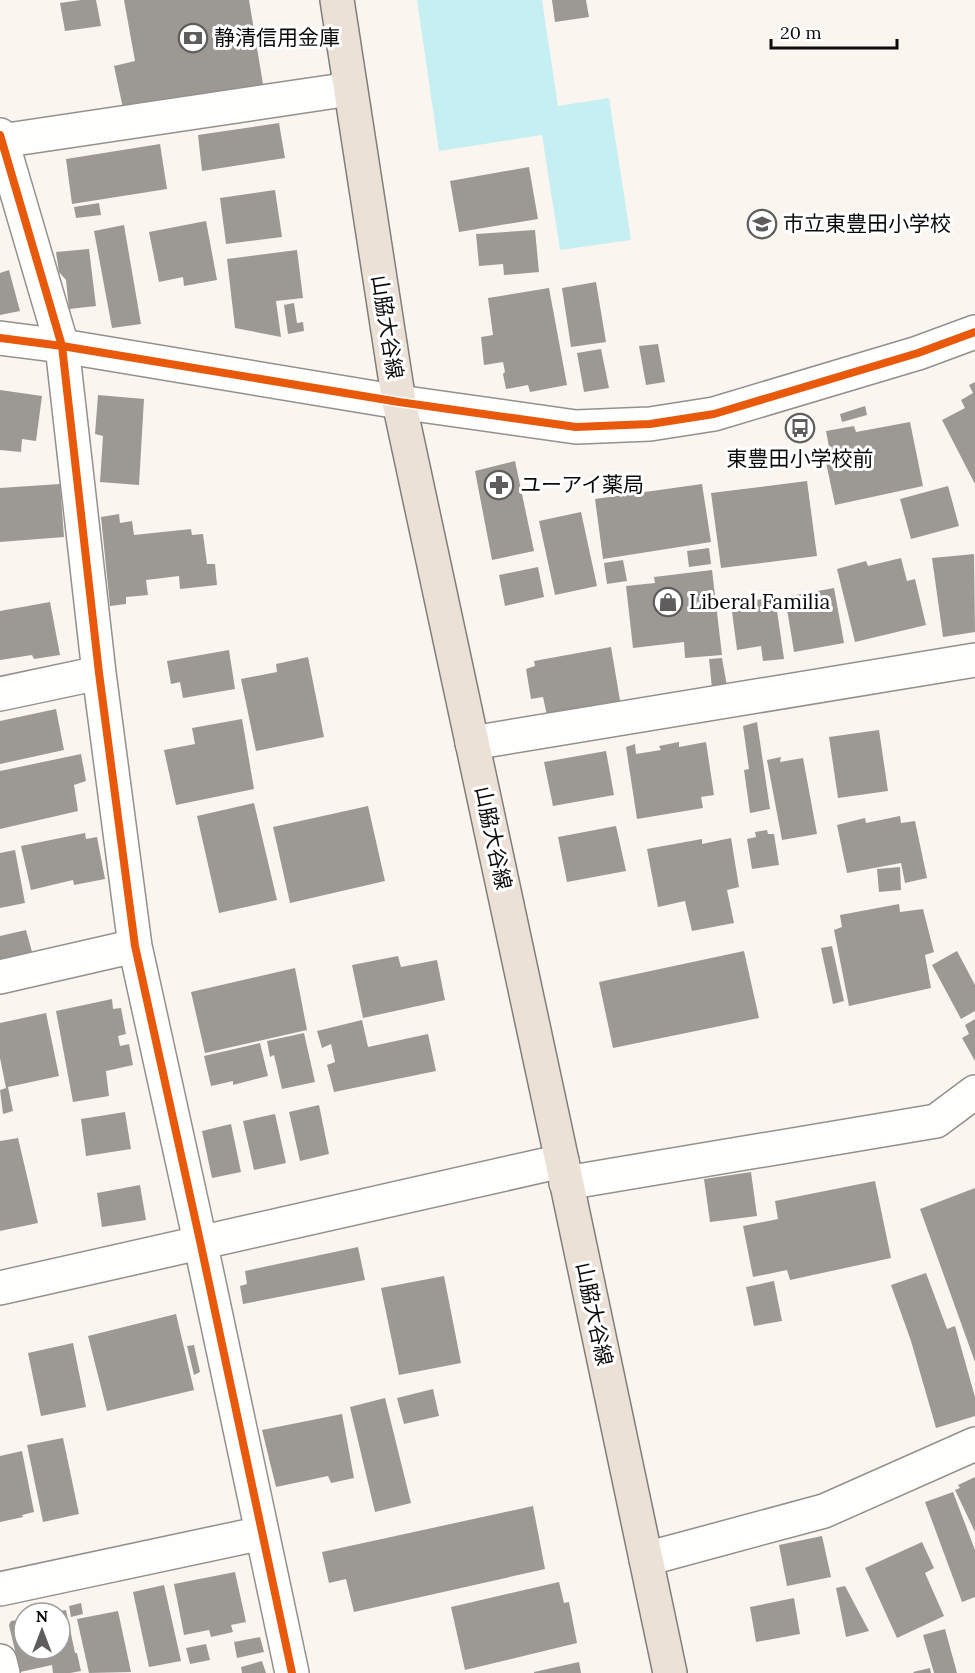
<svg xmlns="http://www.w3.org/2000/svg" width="975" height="1673" font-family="Lora,'Noto Sans JP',serif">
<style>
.water{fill:#c6eff4}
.building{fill:#9c9995}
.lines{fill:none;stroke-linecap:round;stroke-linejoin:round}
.minor-casing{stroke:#93908e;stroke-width:36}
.tertiary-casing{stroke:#93908e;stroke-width:36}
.primary-casing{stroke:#807e7b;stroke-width:36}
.minor{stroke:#fefefd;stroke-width:33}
.tertiary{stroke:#fefefd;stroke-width:33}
.primary{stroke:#ece1d7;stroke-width:33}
.cycleway-casing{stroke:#fff;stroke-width:11}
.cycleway{stroke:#e8590c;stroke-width:8}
.labels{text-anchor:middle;stroke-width:6;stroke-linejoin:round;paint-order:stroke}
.poi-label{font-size:21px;fill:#0b0b0b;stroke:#fff;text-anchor:start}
.street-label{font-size:21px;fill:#0b0b0b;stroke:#fff}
</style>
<rect width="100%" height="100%" fill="#faf5ef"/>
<!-- water -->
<path class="water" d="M417,0h125l16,106 51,-8 22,142 -71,10 -18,-115 -103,16z"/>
<!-- building -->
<path class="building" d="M81,0h15l5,26 -36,5 -5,-28z
M124,0h125l15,90 -140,23 -10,-47 21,-5z
M552,0h34l3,17 -34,5z
M279,123l6,35 -83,13 -4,-36z
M160,144l7,45 -95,15 -6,-45z
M529,167l9,52 -79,13 -9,-51z
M275,190l7,47 -56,7 -6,-46z
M99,203l2,12 -25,3 -2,-11z
M206,221l11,59 -33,6 -1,-9 -24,5 -10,-50z
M124,225l17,99 -29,4 -18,-97z
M535,230l4,42 -35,3 -1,-11 -24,2 -3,-32z
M89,249l7,57 -27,3 -3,-29 -7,-8 -3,-20z
M297,250l6,48 -27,3 5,36 -46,-9 -8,-69z
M9,270l11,41 -20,4v-42z
M596,282l10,60 -35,5 -9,-59z
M549,288l18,97 -37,7 -2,-7 -22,4 -3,-15 2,-2 -2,-10 -19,3 -3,-28 12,-2 -5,-37z
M294,303l3,20 6,-1 1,9 -16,3 -4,-29z
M658,344l7,38 -19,3 -7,-39z
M601,349l8,39 -25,4 -7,-39z
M975,382v102l-33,-64 23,-12 -4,-8 12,-7 -4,-8z
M0,390l42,6 -6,45 -14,-2 -1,13 -21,-2z
M98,395l46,4 -5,86 -39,-3 3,-46 -8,-2z
M865,406l2,9 -25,7 -2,-8z
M910,422l13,64 -88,19 -11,-52 6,-1 -4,-21 28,-5 2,6z
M515,461l19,90 -42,9 -17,-89z
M807,481l10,75 -96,12 -10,-75z
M60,484l4,53 -64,5v-54z
M702,484l9,58 -108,17 -8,-60z
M948,486l11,40 -48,13 -11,-40z
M581,512l16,74 -42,9 -16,-74z
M119,514l1,9 12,-2 2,14 57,-6 1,6 11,-1 4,30h8l2,21 -37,4 -1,-13 -33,4 2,15 -22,2v7l-16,2 -9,-89z
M709,548l2,16 -22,3 -2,-16z
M974,554l1,78 -32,5 -11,-79z
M901,558l6,23 8,-2 11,46 -71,17 -18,-73 29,-8 2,5z
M623,560l4,21 -20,3 -3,-21z
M538,567l6,30 -39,9 -6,-31z
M712,570l10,85 -37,3 -1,-16 -51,6 -7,-62 29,-3 -1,-6z
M834,588l10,55 -50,9 -9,-55z
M775,597l9,62 -21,2 -2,-15 -24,4 -6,-46z
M50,602l10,53 -26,4 -2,-4 -32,5v-49z
M611,647l11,65 -73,13 -6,-28 -12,2 -5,-30 9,-3 -1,-5z
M229,650l6,39 -52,9 -3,-16 -9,2 -4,-23z
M308,657l16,80 -68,14 -15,-72 36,-7 -1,-8z
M722,658l5,28 -15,2 -3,-29z
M56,709l8,41 -64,14v-43z
M242,719l12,70 -78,16 -12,-55 31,-6 -3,-16z
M757,722l13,87 -20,4 -6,-43 5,-1 -6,-43z
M879,730l9,61 -50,7 -9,-61z
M679,742v5l27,-5 8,53 -13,2 2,11 -66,11 -11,-72 9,-3 1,10 25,-4 -2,-4z
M606,751l8,44 -61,11 -9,-44z
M81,754l5,27 -12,4 4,26 -78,18v-58z
M781,757l-1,5 23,-4 14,76 -35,6 -15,-80z
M254,803l23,97 -58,13 -22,-97z
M368,806l17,75 -95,22 -17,-76z
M900,816l1,7 14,-2 12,57 -22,5 -4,-20 -54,10 -10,-48 28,-7 1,5z
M616,826l10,45 -59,11 -9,-45z
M767,830l1,4h6l5,31 -27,4 -5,-30 9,-2 -1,-5z
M85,833l1,6 11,-2 8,42 -31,6 -1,-5 -42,10 -10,-44z
M731,838l8,49 -12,3 7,33 -42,8 -7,-30 -27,6 -11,-58 55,-10v5z
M15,850l10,53 -25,5v-55z
M900,867l1,23 -22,2 -2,-23z
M899,904l1,8 23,-3 11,43 -9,3 6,33 -82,18 -15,-76 8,-3 -2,-12z
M26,930l8,29 -34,9v-32z
M832,946l12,55 -11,3 -12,-56z
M744,951l15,67 -146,30 -14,-66z
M957,951l18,34v26l-14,8 -29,-54z
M398,956l3,11 36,-7 8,40 -82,18 -11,-53z
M295,968l12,62 -102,23 -14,-61z
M112,999l1,10 8,-1 5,26 -8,2 2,10 9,-2 4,21 -27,6 3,25 -36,6 -17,-91z
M46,1013l13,63 -51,11 5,24 -10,3 -3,-24 6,-2 -6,-30v-35z
M975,1019v42l-13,-23 7,-4 -4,-9z
M362,1020l6,27 60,-13 8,37 -102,21 -7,-27 8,-3 -4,-18 -9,4 -5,-17z
M304,1033l11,49 -33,7 -8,-34 -4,2 -3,-16z
M260,1043l8,33 -35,9v-4l-22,5 -7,-30z
M319,1105l10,49 -29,7 -11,-49z
M125,1112l6,37 -45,7 -5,-37z
M275,1114l11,49 -32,7 -11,-49z
M231,1124l10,48 -29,6 -10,-47z
M18,1138l20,85 -38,8v-90z
M751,1172l6,44 -47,6 -6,-43z
M875,1181l16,77 -101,22 -3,-10 -34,7 -10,-51 35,-7 -3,-18z
M140,1185l6,35 -44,7 -5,-34z
M975,1188v174l-55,-153z
M358,1247l7,33 -122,24 -3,-18 7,-2 -2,-13z
M926,1273l21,56 8,-3 20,71v19l-39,12 -25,-87 -20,-56z
M444,1276l17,87 -62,12 -18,-87z
M774,1281l8,40 -28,5 -8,-39z
M176,1314l18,76 -87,21 -19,-75z
M73,1343l13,64 -45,9 -13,-63z
M194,1345l6,27 -6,3 -7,-29z
M433,1389l6,27 -35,8 -7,-26z
M385,1398l26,105 -36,9 -25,-105z
M342,1414l12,64 -23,5 -3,-7 -52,11 -14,-57z
M63,1438l16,76 -36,8 -16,-77z
M22,1451l12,61 -12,3 1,2 -23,5v-66z
M975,1477v55l-20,-42 5,-2 -2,-3z
M953,1492l22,58v47l-13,5 -37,-100z
M533,1506l12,63 -191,43 -8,-33 -17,4 -7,-31z
M822,1536l9,41 -44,9 -8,-41z
M922,1542l12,26 -9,5 19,43 -47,22 -32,-70z
M235,1572l11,50 -15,3 2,7 -22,5 -2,-7 -25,5 -10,-51z
M559,1582l5,21 5,-1 8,41 -112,27 -14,-63z
M164,1585l17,76 -32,6 -16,-75z
M845,1586l24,45 -23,6 -10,-49z
M794,1598l6,36 -44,8 -6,-35z
M81,1603l2,11 -12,3 -2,-11z
M66,1610l9,43h2l4,18 -11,2h-17l-1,-8 -32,7 -11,-47 2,-4 13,-2v30h36v-38z
M118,1611l13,61 -42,1 -12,-54z
M945,1629l12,44h-23l-11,-38z
M260,1637l4,15 -27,6 -3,-16z
M206,1644l4,16 -20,4 -4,-16z
M262,1661l4,12h-24l-1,-6z
M579,1662l2,11h-47v-1z
M930,1668l1,5h-17l-1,-1z"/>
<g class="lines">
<!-- minor casing -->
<g class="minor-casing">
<path id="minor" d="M0,135l62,211 37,327 36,273 65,295 92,432
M1,141l349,-52
M0,694l99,-21
M472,743l503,-83
M0,977l135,-31
M566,1183l370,-62 39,-29
M0,1288l562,-127
M646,1559l178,-48 151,-67
M0,1589l262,-56
M0,1661l3,12"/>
</g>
<!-- tertiary casing -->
<g class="tertiary-casing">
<path id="tertiary" d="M0,338l62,8 337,56 177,25 74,-3 64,-10 204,-61 57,-21"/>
</g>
<!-- primary casing -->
<g class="primary-casing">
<path id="primary" d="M337,0l62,402 163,759 108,512"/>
</g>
<!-- minor -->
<use href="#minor" class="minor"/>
<!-- tertiary -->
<use href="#tertiary" class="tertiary"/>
<!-- primary -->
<use href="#primary" class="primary"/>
<!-- cycleway casing -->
<g class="cycleway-casing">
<path id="cycleway" d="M0,135l62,211 37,327 36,273 65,295 92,432
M0,338l62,8 337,56 177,25 74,-3 64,-10 204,-61 57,-21"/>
</g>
<!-- cycleway -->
<use href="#cycleway" class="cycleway"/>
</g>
<!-- icons -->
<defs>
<g id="bank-ring" transform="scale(1.5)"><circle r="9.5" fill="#fff" stroke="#5f5d5b" stroke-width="1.5"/><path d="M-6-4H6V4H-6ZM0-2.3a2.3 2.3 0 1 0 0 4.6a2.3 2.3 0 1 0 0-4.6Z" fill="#5f5d5b"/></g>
<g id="school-ring" transform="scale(1.5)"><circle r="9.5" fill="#fff" stroke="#5f5d5b" stroke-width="1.5"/><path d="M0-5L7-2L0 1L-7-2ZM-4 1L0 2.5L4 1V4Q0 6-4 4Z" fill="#5f5d5b"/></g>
<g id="bus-ring" transform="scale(1.5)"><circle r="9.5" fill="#fff" stroke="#5f5d5b" stroke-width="1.5"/><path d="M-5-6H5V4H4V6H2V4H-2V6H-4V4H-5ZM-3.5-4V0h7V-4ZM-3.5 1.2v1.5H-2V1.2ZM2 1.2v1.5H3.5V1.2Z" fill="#5f5d5b"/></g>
<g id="pharmacy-ring" transform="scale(1.5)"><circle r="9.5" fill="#fff" stroke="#5f5d5b" stroke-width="1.5"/><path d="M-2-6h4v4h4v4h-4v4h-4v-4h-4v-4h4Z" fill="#5f5d5b"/></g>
<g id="shop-ring" transform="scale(1.5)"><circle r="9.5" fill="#fff" stroke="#5f5d5b" stroke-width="1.5"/><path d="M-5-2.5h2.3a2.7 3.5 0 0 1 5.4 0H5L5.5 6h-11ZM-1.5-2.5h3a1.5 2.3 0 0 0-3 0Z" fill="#5f5d5b"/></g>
</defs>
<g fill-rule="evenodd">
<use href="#bank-ring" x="193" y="38"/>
<use href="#school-ring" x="762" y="224"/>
<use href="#bus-ring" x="800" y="428"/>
<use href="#pharmacy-ring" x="499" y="485"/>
<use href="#shop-ring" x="668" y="602"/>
</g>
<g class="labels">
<!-- poi labels -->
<g class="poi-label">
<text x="214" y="45">静清信用金庫</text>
<text x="783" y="231">市立東豊田小学校</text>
<text x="800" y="466" text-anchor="middle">東豊田小学校前</text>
<text x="520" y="492">ユーアイ薬局</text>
<text x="689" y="609">Liberal Familia</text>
</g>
<!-- street labels -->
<g class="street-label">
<text transform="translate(387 327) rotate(81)" y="7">山脇大谷線</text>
<text transform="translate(493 838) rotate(78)" y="7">山脇大谷線</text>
<text transform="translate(594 1314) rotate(78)" y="7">山脇大谷線</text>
</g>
</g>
<!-- north arrow -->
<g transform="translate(42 1631)"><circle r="28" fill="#ffffff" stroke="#9d9d9d" stroke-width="1.5"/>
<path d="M0-4.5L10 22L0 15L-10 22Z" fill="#5f5d5b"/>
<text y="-9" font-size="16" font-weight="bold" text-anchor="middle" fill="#0b0b0b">N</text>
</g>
<!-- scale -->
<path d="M771 39v9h126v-9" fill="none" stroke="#0b0b0b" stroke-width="3"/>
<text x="780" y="39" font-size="18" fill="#0b0b0b" stroke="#ffffff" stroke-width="4.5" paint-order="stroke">20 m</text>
</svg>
